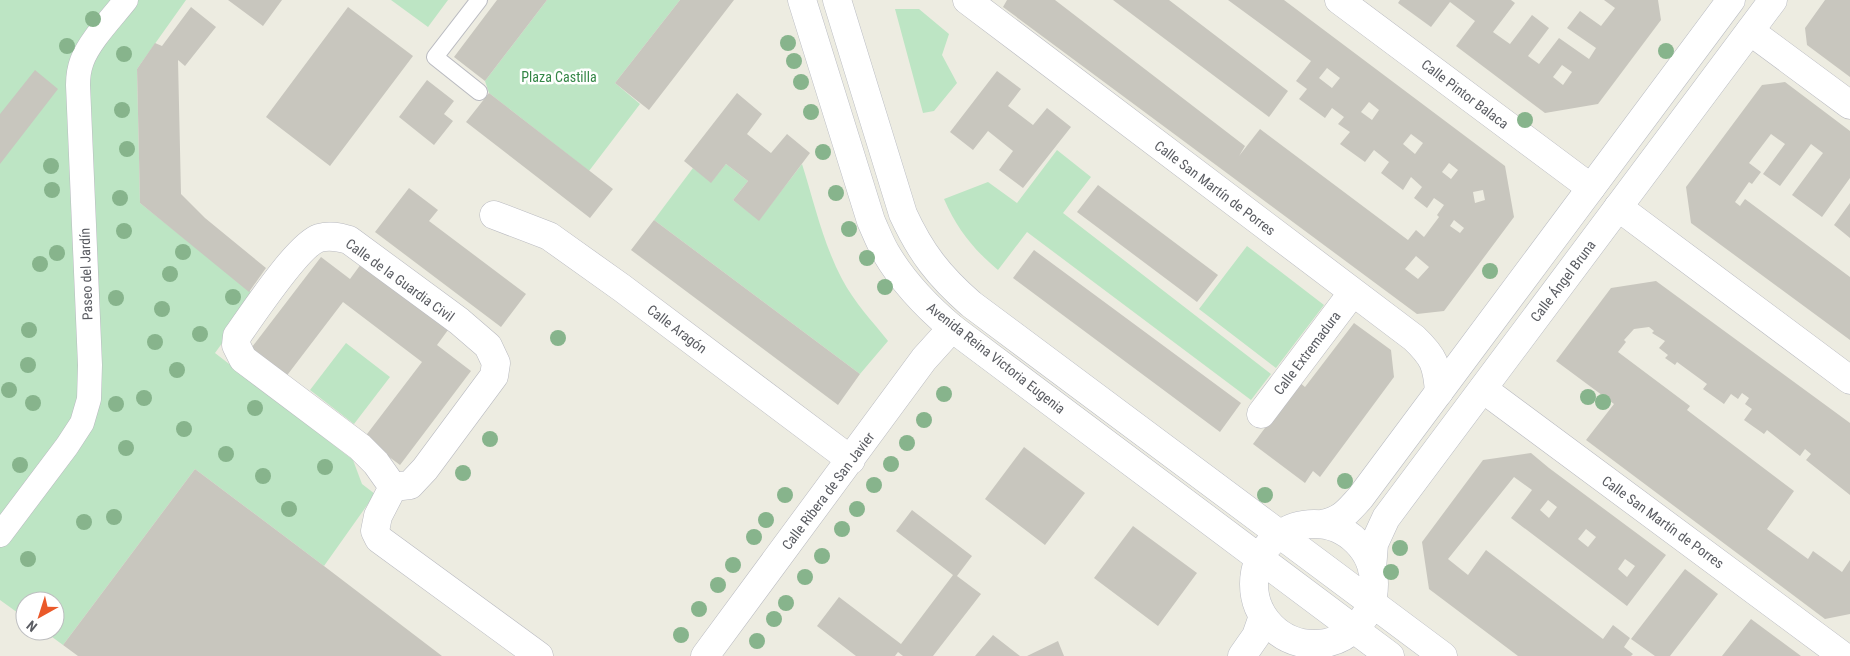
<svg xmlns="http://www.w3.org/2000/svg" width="1850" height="656" font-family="'Roboto Condensed',sans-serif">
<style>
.green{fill:#bde5c4}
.building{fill:#c8c6be;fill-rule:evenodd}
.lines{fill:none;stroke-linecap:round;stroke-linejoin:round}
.service-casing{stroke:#b9bac0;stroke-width:18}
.pedestrian-casing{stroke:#b9bac0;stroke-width:25}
.minor-casing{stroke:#b9bac0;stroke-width:29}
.secondary-casing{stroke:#babcc3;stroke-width:29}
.service{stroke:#fff;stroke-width:16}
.pedestrian{stroke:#fff;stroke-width:24}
.minor{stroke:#fff;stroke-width:28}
.secondary{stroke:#fff;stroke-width:28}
.tree{fill:#87b48c}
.labels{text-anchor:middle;stroke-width:5;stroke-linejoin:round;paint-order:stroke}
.park-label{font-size:14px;fill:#348646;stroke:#fff}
.street-label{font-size:14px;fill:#5a5c62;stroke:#fff}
</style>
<rect width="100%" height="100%" fill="#edece1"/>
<!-- green -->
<path class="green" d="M0,0h186l-49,69 3,134 116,93 -41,57 138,107 9,24 13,10 -51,72 -129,-97 -132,176 -19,-14h11v-30h-30v17l-25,-18z
M391,0h57l-20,27z
M547,0h133l-65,83 25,21 -51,67 -100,-78 -4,-12z
M895,9h24l30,25 -7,21 15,28 -23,28 -11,2z
M1057,150l34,27 -28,36 208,161 -20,26 -224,-168 -29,38c-24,-20 -41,-41 -54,-71l44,-17 29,21z
M726,164l22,17 -15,19 26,20 43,-56c12,38 21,79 40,115 12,23 30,42 46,62l-28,33 -206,-154 39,-52 18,14z
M1247,246l77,59 -48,63 -77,-59z
M346,343l44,34 -36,47 -44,-34z"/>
<!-- building -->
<path class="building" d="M228,0h54l-19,26z
M497,0h50l-62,81 -31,-24z
M680,0h54l-85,110 -34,-27z
M1007,0h48l190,146 -6,10 21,-27 148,111 8,-10 8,7 15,-20 -2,-2 7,-10 -10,-7 -7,10 -13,-10 8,-11 -11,-10 -8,13 -22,-17 8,-11 -15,-12 -9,12 -25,-18 10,-12 -12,-8 6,-7 -12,-9 -7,10 -26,-19 8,-10 -11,-8 15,-20 -83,-61h56l221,166 9,51 -70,94 -27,3 -414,-307zM1327,68l13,10 -8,10 -13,-10zM1369,102l10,8 -7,10 -11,-8zM1411,134l12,9 -8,11 -12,-10zM1449,163l9,7 -7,9 -9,-7zM1483,190l2,10 -10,3 -2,-11zM1454,220l10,8 -4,5 -10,-7zM1416,256l13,11 -11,12 -13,-10z
M1113,0h56l119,91 -19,26z
M1400,0h111l4,3 -22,29 17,12 22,-29 17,13 -21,28 11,8 20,-26 30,21 7,-11 -29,-20 13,-17 21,15 14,-18 -11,-8h54l3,20 -63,84 -53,9 -89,-67 19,-25 -25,-19 -19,25 -33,-24zM1562,65l10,7 -9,13 -10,-8z
M1825,0h25v77l-43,-32 -2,-17z
M191,7l25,20 -31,39 -7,-6 3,134 24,24 61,50 -17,24 -109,-89 -3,-134 18,-26 7,3z
M348,7l65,49 -83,110 -64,-49z
M35,70l23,19 -58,75v-50z
M997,71l24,18 -13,17 25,19 14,-17 24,19 -48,61 -24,-18 14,-19 -25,-20 -15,19 -23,-18z
M427,80l27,21 -10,13 9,7 -19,24 -35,-28z
M1785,82l65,49v47l-28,39 -30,-22 31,-42 -12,-9 -31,42 -17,-12 22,-30 -14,-10 -22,29 12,9 -9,12 -3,-2 -14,20 5,4 5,-7 105,78v63l-159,-117 -5,-36 76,-102z
M489,93l124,96 -23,29 -124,-96z
M737,93l25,21 -15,20 24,19 16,-19 23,19 -51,68 -26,-21 15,-19 -22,-17 -15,19 -27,-22z
M1098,185l120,90 -21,27 -120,-90z
M409,188l29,22 -9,11 97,73 -25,33 -126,-95z
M1850,203v35l-16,-13z
M654,220l206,154 -22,31 -207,-155z
M1034,250l207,153 -21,29 -207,-154z
M321,257l29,22 11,-15 87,66 -11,15 34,26 -71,94 -36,-27 58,-76 -79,-60 -58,76 -36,-27z
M1656,281l194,142v72l-44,-35 5,-6 -6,-5 -5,7 -33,-26 -3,4 -20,-14 8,-11 -7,-5 4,-6 -7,-5 -4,6 -7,-5 -7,10 -21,-15 4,-5 -30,-22 -2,3 -10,-7 3,-3 -9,-7 6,-7 -13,-8 2,-2 -5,-4 -15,2 -10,11 2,2 -8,10 72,54 -3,4 107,81 -27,38 41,30 5,-8 29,21 8,-12v54l-25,5 -239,-179 28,-36 -58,-43 55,-73z
M1354,323l37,27 3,27 -74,100 -7,-6 -8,12 -52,-39 46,-62 6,5z
M1024,447l61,46 -40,52 -60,-46z
M1531,453l18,15 117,87 -39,51 -116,-88 21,-28 -18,-13 -66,82 20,16 18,-25 117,89 10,-14 17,13 -6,9 9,7 -2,2h-113l-89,-67 -7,-47 61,-82zM1548,500l9,7 -8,11 -9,-8zM1586,529l10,8 -8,10 -10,-8zM1625,559l10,7 -8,11 -9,-8z
M195,469l129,97 118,90h-364l-15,-11z
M912,510l60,46 -15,20 24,18 -48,62h-30l-5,-4 -3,4h-39l-39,-30 22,-29 62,47 52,-69 -57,-44z
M1133,526l64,47 -39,53 -64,-48z
M1685,569l33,25 -48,62h-15l-24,-17z
M1751,619l50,37h-79z
M993,635l27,21h-45z
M1058,641l6,15h-37z"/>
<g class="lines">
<!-- service casing -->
<g class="service-casing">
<path id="service" d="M479,0l-44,57 44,35"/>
</g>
<!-- pedestrian casing -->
<g class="pedestrian-casing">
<path id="pedestrian" d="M0,535l67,-89 15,-23 7,-24 1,-34 -12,-280c0,-8 1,-16 4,-24 8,-21 30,-43 44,-61"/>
</g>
<!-- minor casing -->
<g class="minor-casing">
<path id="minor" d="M967,0l447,338c20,19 23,27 25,54
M1339,0l252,188
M1750,31l100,74
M1618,207l232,173
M494,215l55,21 73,52 229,172
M1483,389l360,267
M1261,414l92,-122
M393,487l-17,-24 -16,-16 -117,-88 -7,-14 1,-9c15,-21 61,-91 82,-98 11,-3 20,-1 30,2l110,81 29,25 8,17 -2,13 -69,93 -15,16 -17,2 -15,29 -3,15 4,8 160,117
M705,656l219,-297 28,-31"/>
</g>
<!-- secondary casing -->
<g class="secondary-casing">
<path id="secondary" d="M802,0l69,221c5,11 9,22 15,32 17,29 40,53 66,75l438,328
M837,0l66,214c18,39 36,62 68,90l472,352
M1254 584a60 60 0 1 1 120 0a60 60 0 1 1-120 0Z
M1322,524c20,-4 25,-12 38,-26l371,-498
M1372,569l2,-25 12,-26 387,-518
M1242,656l14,-20 7,-20"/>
</g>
<!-- service -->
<use href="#service" class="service"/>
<!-- pedestrian -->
<use href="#pedestrian" class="pedestrian"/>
<!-- minor -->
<use href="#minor" class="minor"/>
<!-- secondary -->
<use href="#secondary" class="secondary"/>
</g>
<!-- trees -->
<g class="tree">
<circle cx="93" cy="19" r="8"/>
<circle cx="788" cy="43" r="8"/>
<circle cx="67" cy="46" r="8"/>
<circle cx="1666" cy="51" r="8"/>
<circle cx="124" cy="54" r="8"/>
<circle cx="794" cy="61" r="8"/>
<circle cx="801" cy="82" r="8"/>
<circle cx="122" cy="110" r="8"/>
<circle cx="811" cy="112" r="8"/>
<circle cx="1525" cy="120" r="8"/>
<circle cx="127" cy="149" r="8"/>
<circle cx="823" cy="152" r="8"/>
<circle cx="51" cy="166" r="8"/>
<circle cx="52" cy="190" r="8"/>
<circle cx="836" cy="193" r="8"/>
<circle cx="120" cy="198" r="8"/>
<circle cx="849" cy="229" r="8"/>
<circle cx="124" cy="231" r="8"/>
<circle cx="183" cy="252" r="8"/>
<circle cx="57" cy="253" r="8"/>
<circle cx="867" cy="258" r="8"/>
<circle cx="40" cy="264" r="8"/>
<circle cx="1490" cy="271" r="8"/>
<circle cx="170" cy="274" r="8"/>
<circle cx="885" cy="287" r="8"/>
<circle cx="233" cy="297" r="8"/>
<circle cx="116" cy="298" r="8"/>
<circle cx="162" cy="309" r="8"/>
<circle cx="29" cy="330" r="8"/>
<circle cx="200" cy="334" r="8"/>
<circle cx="558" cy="338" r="8"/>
<circle cx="155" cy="342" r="8"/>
<circle cx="28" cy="365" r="8"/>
<circle cx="177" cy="370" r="8"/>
<circle cx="9" cy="390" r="8"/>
<circle cx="944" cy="394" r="8"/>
<circle cx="1588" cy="397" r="8"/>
<circle cx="144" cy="398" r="8"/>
<circle cx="1603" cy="402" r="8"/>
<circle cx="33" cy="403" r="8"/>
<circle cx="116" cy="404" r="8"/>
<circle cx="255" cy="408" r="8"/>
<circle cx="924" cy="420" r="8"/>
<circle cx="184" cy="429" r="8"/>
<circle cx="490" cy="439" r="8"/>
<circle cx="907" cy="443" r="8"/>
<circle cx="126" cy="448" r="8"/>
<circle cx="226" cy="454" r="8"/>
<circle cx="891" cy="464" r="8"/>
<circle cx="20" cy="465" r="8"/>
<circle cx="325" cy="467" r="8"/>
<circle cx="463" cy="473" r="8"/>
<circle cx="263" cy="476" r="8"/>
<circle cx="1345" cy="481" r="8"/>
<circle cx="874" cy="485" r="8"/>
<circle cx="785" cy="495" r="8"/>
<circle cx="1265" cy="495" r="8"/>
<circle cx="289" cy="509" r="8"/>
<circle cx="857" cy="509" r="8"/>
<circle cx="114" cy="517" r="8"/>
<circle cx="766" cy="520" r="8"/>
<circle cx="84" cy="522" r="8"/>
<circle cx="842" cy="529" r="8"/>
<circle cx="754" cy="537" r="8"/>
<circle cx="1400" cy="548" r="8"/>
<circle cx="822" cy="556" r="8"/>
<circle cx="28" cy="559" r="8"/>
<circle cx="733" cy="565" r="8"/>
<circle cx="1391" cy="572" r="8"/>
<circle cx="805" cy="577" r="8"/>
<circle cx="718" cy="585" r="8"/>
<circle cx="786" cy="603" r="8"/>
<circle cx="699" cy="609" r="8"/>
<circle cx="774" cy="619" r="8"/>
<circle cx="681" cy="635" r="8"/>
<circle cx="757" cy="641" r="8"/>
</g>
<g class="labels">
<!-- park labels -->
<g class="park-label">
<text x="559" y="82">Plaza Castilla</text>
</g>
<!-- street labels -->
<g class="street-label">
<text transform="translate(1465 94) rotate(37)" y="5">Calle Pintor Balaca</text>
<text transform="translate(1215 188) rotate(37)" y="5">Calle San Martín de Porres</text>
<text transform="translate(86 274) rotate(-92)" y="5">Paseo del Jardín</text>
<text transform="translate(400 280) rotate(36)" y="5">Calle de la Guardia Civil</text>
<text transform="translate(1563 281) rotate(-53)" y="5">Calle Ángel Bruna</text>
<text transform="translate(677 329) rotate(37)" y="5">Calle Aragón</text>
<text transform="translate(1307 353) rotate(-53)" y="5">Calle Extremadura</text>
<text transform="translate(996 358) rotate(38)" y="5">Avenida Reina Victoria Eugenia</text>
<text transform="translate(828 491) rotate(-53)" y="5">Calle Ribera de San Javier</text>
<text transform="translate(1663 522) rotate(36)" y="5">Calle San Martín de Porres</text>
</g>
</g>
<!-- north arrow -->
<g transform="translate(40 616) rotate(219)"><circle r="24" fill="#ffffff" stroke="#bdbec0"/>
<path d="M0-4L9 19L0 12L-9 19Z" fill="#ea592a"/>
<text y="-8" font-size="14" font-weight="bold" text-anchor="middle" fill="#5a5c62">N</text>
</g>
</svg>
